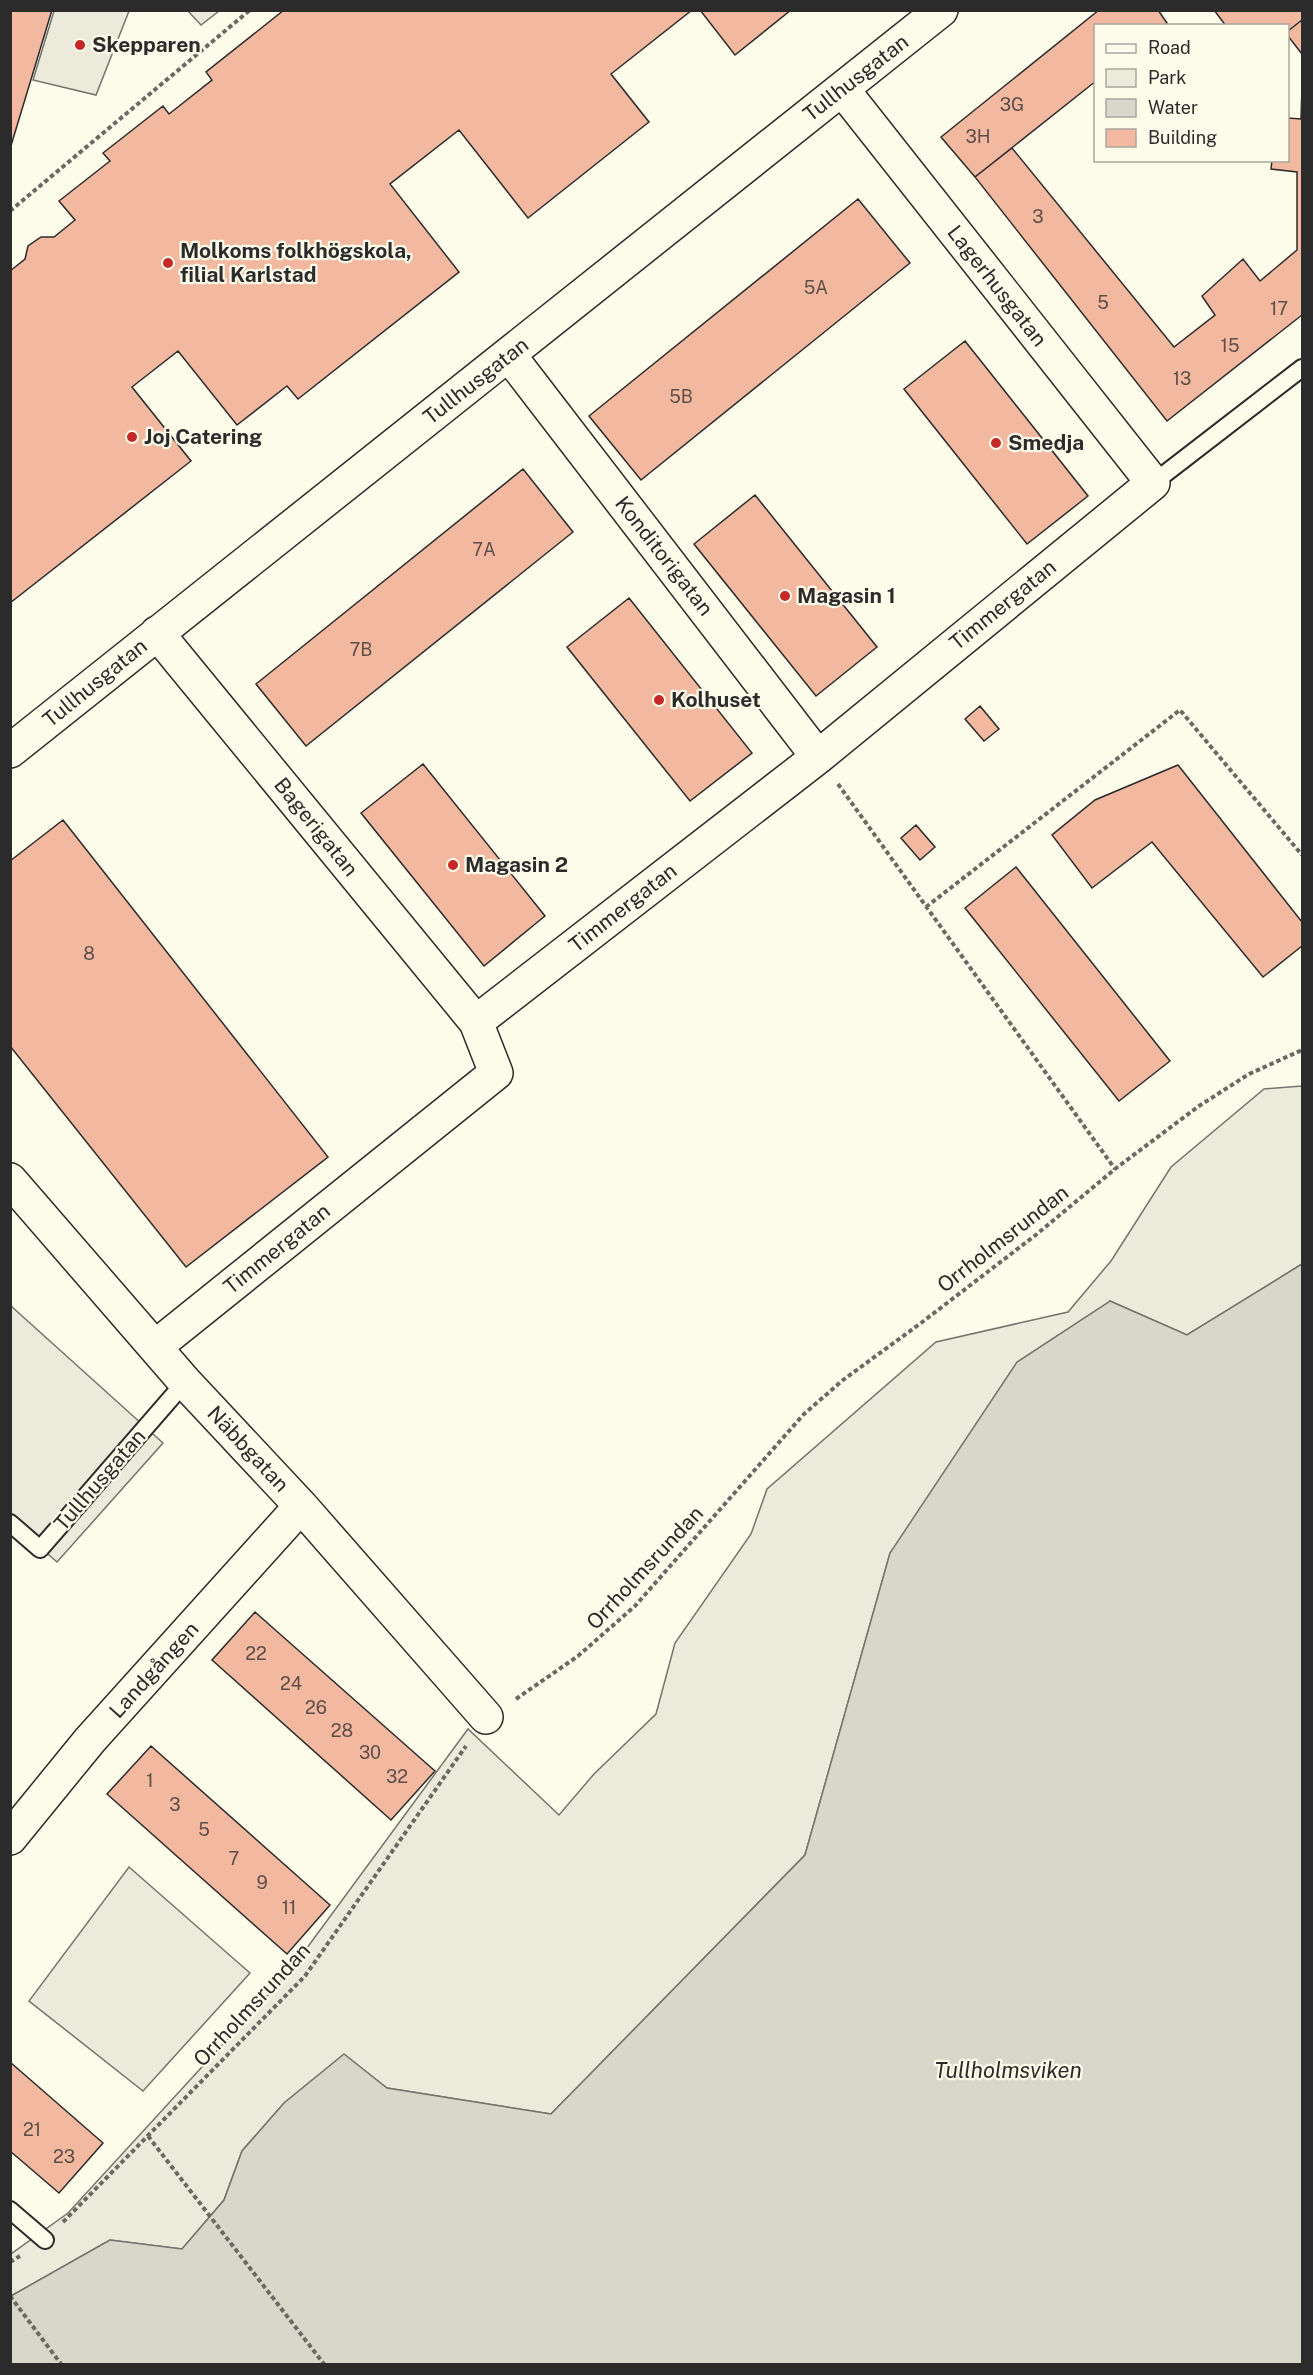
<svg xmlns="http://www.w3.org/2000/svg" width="1313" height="2375" font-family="'Public Sans',sans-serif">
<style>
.green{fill:#ecebdb;stroke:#74746e;stroke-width:1.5}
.parking{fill:#eceadb;stroke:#74746e;stroke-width:1.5}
.water{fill:#d8d7c9;stroke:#74746e;stroke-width:1.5}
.building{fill:#f2b8a0;stroke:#2b2b2b;stroke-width:1.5}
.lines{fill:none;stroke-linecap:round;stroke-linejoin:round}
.service-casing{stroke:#2b2b2b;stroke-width:20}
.minor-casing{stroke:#2b2b2b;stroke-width:36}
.path{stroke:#6a6964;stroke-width:4;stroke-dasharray:4.5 3;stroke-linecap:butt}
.service{stroke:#fdfbea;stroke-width:16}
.minor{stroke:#fdfbea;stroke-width:33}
.poi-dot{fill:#c62828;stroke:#fdfbea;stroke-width:2}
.labels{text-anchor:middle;stroke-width:4.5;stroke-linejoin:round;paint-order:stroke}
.number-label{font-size:18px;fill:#5d4e48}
.poi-label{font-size:21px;font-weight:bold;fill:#2b2b2b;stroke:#fdfbea;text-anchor:start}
.street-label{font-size:21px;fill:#2b2b2b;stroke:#fdfbea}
.water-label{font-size:22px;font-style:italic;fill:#2b2b2b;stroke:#fdfbea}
</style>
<rect width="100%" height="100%" fill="#fdfbea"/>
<!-- green -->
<path class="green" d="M1302,1086v178l-115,71 -77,-34 -220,252 -85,302 -254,259 -164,-26 -43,-33 -60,48 -42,48 -18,49 -42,49 -72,-9 -99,56v-42l57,-41 222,-242 178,-242 91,86 35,-41 62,-60 19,-71 76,-109 16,-45 169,-147 132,-30 43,-51 60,-94 93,-78z"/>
<!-- parking -->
<path class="parking" d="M54,11h75l-33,84 -63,-15z
M188,11h31l-18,14z
M11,1306l152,137 -106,119 -46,-40z
M129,1867l121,106 -107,118 -114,-90z"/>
<!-- water -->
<path class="water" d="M1302,1264v1100h-1291v-68l99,-56 72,9 42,-49 18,-49 42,-48 60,-49 43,34 164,26 254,-259 85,-302 127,-191 93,-61 77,34z"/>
<!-- building -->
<path class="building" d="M10,10h42l-42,139z
M284,10h408l-81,64 38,48 -121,96 -69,-88 -69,54 69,88 -161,127 -11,-13 -50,39 -59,-74 -46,36 59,74 -181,142v-332l15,-12 3,-13 13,-9h13l21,-17 -16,-19 51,-40 -7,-8 60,-47 6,8 43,-34 -6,-8z
M700,10h91l-56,45z
M1099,10h59l9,13 -3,3h-68v55l-121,96 -34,-40z
M1214,10h88v10l-14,11v-5h-62z
M1302,20v34l-14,-18v-5z
M1302,88v227l-135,106 -192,-244 37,-29 162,199 41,-32 -13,-19 41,-37 17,22 37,-31v-78l-26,-3 1,-9h16v-42l13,1z
M858,199l52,64 -269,217 -52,-64z
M965,341l123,155 -61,48 -123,-155z
M523,469l50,63 -267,214 -50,-62z
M755,495l122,152 -61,49 -122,-152z
M629,598l123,155 -62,48 -123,-154z
M980,706l19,23 -15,12 -19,-22z
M423,764l122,152 -61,50 -123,-153z
M1178,765l124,157v24l-39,31 -111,-135 -60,46 -40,-53 43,-35z
M63,820l265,337 -142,110 -176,-221v-185z
M916,825l19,22 -15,13 -19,-22z
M1016,867l154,194 -51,40 -154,-193z
M255,1612l180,159 -44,49 -179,-160z
M151,1746l179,159 -43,49 -180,-160z
M10,2062l93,81 -44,50 -49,-42z"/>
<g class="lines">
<!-- service casing -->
<g class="service-casing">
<path id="service" d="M1153,483l149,-115
M10,1523l30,26 145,-167
M10,2210l35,30"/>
</g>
<!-- minor casing -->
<g class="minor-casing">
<path id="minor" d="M509,355l309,402
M10,751l931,-741
M476,1022l342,-265 335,-274 -311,-394
M10,1180l175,202 116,124 185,211
M155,1347l341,-274 -20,-51 -319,-389
M10,1838l80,-98 211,-234"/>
</g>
<!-- path -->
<path class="path" d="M10,211l240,-201
M838,784l277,385
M926,907l254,-197 122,145
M516,1699l62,-43 57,-50 169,-192 39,-34 78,-57 116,-89 78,-65 84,-63 50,-32 53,-24
M148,2136l176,228
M63,2222l242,-246 161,-230
M10,2262l10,-6
M10,2296l51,68"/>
<!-- service -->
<use href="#service" class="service"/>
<!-- minor -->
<use href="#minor" class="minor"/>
</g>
<!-- markers -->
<g class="poi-dot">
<circle cx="80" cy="45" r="6"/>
<circle cx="168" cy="263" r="6"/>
<circle cx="132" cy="437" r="6"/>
<circle cx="996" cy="443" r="6"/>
<circle cx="785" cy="596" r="6"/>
<circle cx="659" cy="700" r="6"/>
<circle cx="453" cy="865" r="6"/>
</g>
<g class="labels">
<!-- number labels -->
<g class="number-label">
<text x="1012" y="111">3G</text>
<text x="978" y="143">3H</text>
<text x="1038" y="223">3</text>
<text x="816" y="294">5A</text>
<text x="1103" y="309">5</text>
<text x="1279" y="315">17</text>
<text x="1230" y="352">15</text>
<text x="1182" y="385">13</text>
<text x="681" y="403">5B</text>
<text x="484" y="556">7A</text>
<text x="361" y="656">7B</text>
<text x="89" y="960">8</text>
<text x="256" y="1660">22</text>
<text x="291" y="1690">24</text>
<text x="316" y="1714">26</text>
<text x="342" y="1737">28</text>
<text x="370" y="1759">30</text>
<text x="397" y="1783">32</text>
<text x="150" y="1787">1</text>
<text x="175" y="1811">3</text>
<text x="204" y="1836">5</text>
<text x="234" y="1865">7</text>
<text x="262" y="1889">9</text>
<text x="289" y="1914">11</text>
<text x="32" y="2136">21</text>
<text x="64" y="2163">23</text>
</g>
<!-- poi labels -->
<g class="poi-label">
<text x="92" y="52">Skepparen</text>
<text x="180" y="258">Molkoms folkhögskola,<tspan x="180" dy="24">filial Karlstad</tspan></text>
<text x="144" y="444">Joj Catering</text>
<text x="1008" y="450">Smedja</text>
<text x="797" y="603">Magasin 1</text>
<text x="671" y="707">Kolhuset</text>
<text x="465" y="872">Magasin 2</text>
</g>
<!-- street labels -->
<g class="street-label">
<text transform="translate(856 78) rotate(-38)" y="7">Tullhusgatan</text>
<text transform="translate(997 286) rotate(52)" y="7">Lagerhusgatan</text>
<text transform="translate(476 381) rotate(-38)" y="7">Tullhusgatan</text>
<text transform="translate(664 556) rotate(52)" y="7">Konditorigatan</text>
<text transform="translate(1003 605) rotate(-39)" y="7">Timmergatan</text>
<text transform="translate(95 683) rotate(-39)" y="7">Tullhusgatan</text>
<text transform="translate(316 827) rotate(51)" y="7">Bagerigatan</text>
<text transform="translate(623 908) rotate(-38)" y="7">Timmergatan</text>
<text transform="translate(1003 1239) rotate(-38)" y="7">Orrholmsrundan</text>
<text transform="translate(277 1249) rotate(-39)" y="7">Timmergatan</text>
<text transform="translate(248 1449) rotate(47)" y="7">Näbbgatan</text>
<text transform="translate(100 1480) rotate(-49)" y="7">Tullhusgatan</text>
<text transform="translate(645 1568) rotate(-47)" y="7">Orrholmsrundan</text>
<text transform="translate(154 1670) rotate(-48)" y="7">Landgången</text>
<text transform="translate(252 2005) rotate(-47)" y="7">Orrholmsrundan</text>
</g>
<!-- water labels -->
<g class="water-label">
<text x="1008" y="2078">Tullholmsviken</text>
</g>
</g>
<!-- border -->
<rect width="1313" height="2375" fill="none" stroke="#2b2b2b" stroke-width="24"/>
<!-- legend -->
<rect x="1094" y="24" width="195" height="138" fill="#fdfbea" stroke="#a9a89e" stroke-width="1.5"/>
<rect x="1106" y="44" width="30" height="9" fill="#fdfbea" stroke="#a9a89e" stroke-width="1.5"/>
<text x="1148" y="54" font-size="18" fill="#2b2b2b">Road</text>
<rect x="1106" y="69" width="30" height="18" fill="#ecebdb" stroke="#a9a89e" stroke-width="1.5"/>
<text x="1148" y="84" font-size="18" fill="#2b2b2b">Park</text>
<rect x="1106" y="99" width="30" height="18" fill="#d8d7c9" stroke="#a9a89e" stroke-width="1.5"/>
<text x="1148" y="114" font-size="18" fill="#2b2b2b">Water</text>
<rect x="1106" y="129" width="30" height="18" fill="#f2b8a0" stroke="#a9a89e" stroke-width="1.5"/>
<text x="1148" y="144" font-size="18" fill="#2b2b2b">Building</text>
</svg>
